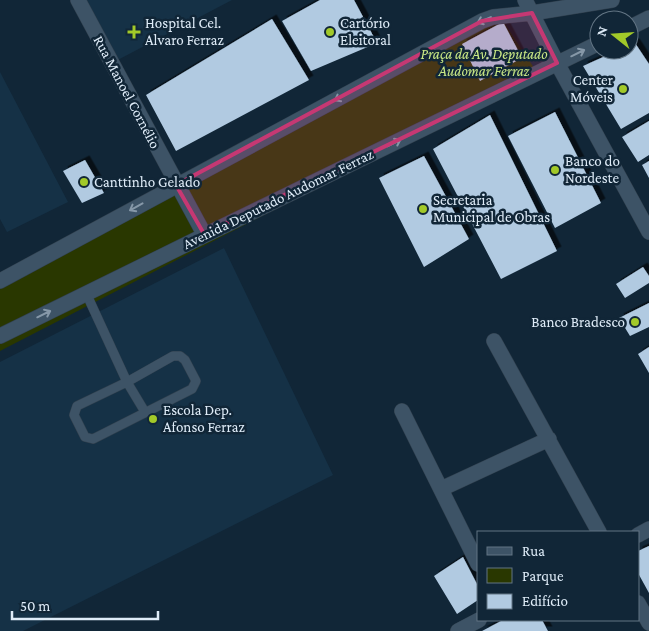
<svg xmlns="http://www.w3.org/2000/svg" width="649" height="631" font-family="'Crimson Pro',serif">
<style>
.built{fill:#153146}
.green{fill:#293700}
.building{fill:#b1cae1;filter:url(#shadow)}
.lines{fill:none;stroke-linecap:round;stroke-linejoin:round}
.lane-casing{stroke:#31404e;stroke-width:10}
.street-casing{stroke:#31404e;stroke-width:16}
.secondary-casing{stroke:#31404e;stroke-width:16}
.lane{stroke:#3d5366;stroke-width:9}
.street{stroke:#3d5366;stroke-width:15}
.secondary{stroke:#3d5366;stroke-width:15}
.oneway{stroke:#8698a8}
.marked{fill:#c63873;fill-opacity:0.2;stroke:#c63873;stroke-width:4;stroke-linejoin:round}
.poi-dot{fill:#a2c929;stroke:#112637;stroke-width:2}
.labels{text-anchor:middle;stroke-width:5;stroke-linejoin:round;paint-order:stroke}
.poi-label{font-size:15px;fill:#dfecf8;stroke:#112637;text-anchor:start}
.park-label{font-size:15px;font-style:italic;fill:#c9e885;stroke:#112637}
.street-label{font-size:15px;fill:#dfecf8;stroke:#112637}
</style>
<defs>
<filter id="shadow"><feDropShadow dx="4.5" dy="-4.5" stdDeviation="0" flood-color="#0009"/></filter>
</defs>
<rect width="100%" height="100%" fill="#112637"/>
<!-- built -->
<path class="built" d="M81,0h151l-122,64z
M0,72l68,130 -61,30 -7,-13z
M224,248l109,227 -310,156h-23v-269z"/>
<!-- green -->
<path class="green" d="M499,15l39,59 -538,277v-75z"/>
<!-- building -->
<path class="building" d="M320,0h34l23,43 -66,28 -29,-50z
M272,19l37,61 -133,71 -30,-56z
M503,22l19,36 -42,23 -18,-37z
M635,43l14,21v49l-28,16 -38,-63 36,-16h10v-4z
M555,112l46,91 -46,25 -47,-92z
M490,115l67,136 -56,28 -68,-130z
M649,121v34l-11,7 -16,-25z
M424,156l45,83 -45,28 -45,-89z
M85,160l19,33 -22,10 -19,-32z
M649,161v17l-7,-13z
M643,267l6,9v7l-24,15 -9,-14z
M649,303v24l-19,9 -11,-18z
M649,347v26l-11,-19z
M649,546v47l-11,-20v-22z
M463,557l15,29v14l-21,14 -23,-38z
M503,620h39l6,11h-66z"/>
<g class="lines">
<!-- lane casing -->
<g class="lane-casing">
<path id="lane" d="M86,293l41,89 18,30
M173,356h7l5,4 11,21 -4,8 -99,50 -8,-2 -11,-22 3,-9 50,-24z"/>
</g>
<!-- street casing -->
<g class="street-casing">
<path id="street" d="M78,0l126,234
M494,341l105,191
M402,411l76,153
M441,489l108,-50
M638,535l11,-6
M638,603l11,20
M458,631l21,-11"/>
</g>
<!-- secondary casing -->
<g class="secondary-casing">
<path id="secondary" d="M525,0l32,63 92,169
M629,28l20,-10
M0,281l482,-260 11,-4 39,-4 80,-13
M0,336c199,-99 400,-195 599,-293"/>
</g>
<!-- lane -->
<use href="#lane" class="lane"/>
<!-- street -->
<use href="#street" class="street"/>
<!-- secondary -->
<use href="#secondary" class="secondary"/>
</g>
<!-- one-way arrows -->
<defs><path id="oneway-shaft" d="M-6 0H5M1.5-3L5.5 0L1.5 3" fill="none" stroke-width="1.6" stroke-linecap="round" stroke-linejoin="round" transform="scale(1.25)"/></defs>
<g class="oneway">
<use href="#oneway-shaft" transform="translate(484 20) rotate(157)"/>
<use href="#oneway-shaft" transform="translate(578 53) rotate(-26)"/>
<use href="#oneway-shaft" transform="translate(341 97) rotate(152)"/>
<use href="#oneway-shaft" transform="translate(394 143) rotate(-26)"/>
<use href="#oneway-shaft" transform="translate(136 207) rotate(151)"/>
<use href="#oneway-shaft" transform="translate(44 314) rotate(-26)"/>
</g>
<!-- marked area -->
<path class="marked" d="M532,13l25,50 -353,171 -28,-49 306,-164z"/>
<!-- markers -->
<g class="poi-dot">
<path d="M131.5 24.5h5v5h5v5h-5v5h-5v-5h-5v-5h5z"/>
<circle cx="330" cy="32" r="5"/>
<circle cx="623" cy="89" r="5"/>
<circle cx="555" cy="170" r="5"/>
<circle cx="84" cy="182" r="5"/>
<circle cx="423" cy="209" r="5"/>
<circle cx="635" cy="322" r="5"/>
<circle cx="153" cy="419" r="5"/>
</g>
<g class="labels">
<!-- poi labels -->
<g class="poi-label">
<text x="145" y="28">Hospital Cel.<tspan x="145" dy="17">Alvaro Ferraz</tspan></text>
<text x="340" y="28">Cartório<tspan x="340" dy="17">Eleitoral</tspan></text>
<text x="613" y="85" text-anchor="end">Center<tspan x="613" dy="17">Móveis</tspan></text>
<text x="565" y="166">Banco do<tspan x="565" dy="17">Nordeste</tspan></text>
<text x="94" y="187">Canttinho Gelado</text>
<text x="433" y="205">Secretaria<tspan x="433" dy="17">Municipal de Obras</tspan></text>
<text x="625" y="327" text-anchor="end">Banco Bradesco</text>
<text x="163" y="415">Escola Dep.<tspan x="163" dy="17">Afonso Ferraz</tspan></text>
</g>
<!-- park labels -->
<g class="park-label">
<text x="484" y="59">Praça da Av. Deputado<tspan x="484" dy="17">Audomar Ferraz</tspan></text>
</g>
<!-- street labels -->
<g class="street-label">
<text transform="translate(127 92) rotate(62)" y="5">Rua Manoel Cornélio</text>
<text transform="translate(278 199) rotate(-26)" y="5">Avenida Deputado Audomar Ferraz</text>
</g>
</g>
<!-- legend -->
<rect x="477" y="531" width="162" height="90" fill="#112637" stroke="#637584"/>
<rect x="487" y="547" width="25" height="8" fill="#3d5366" stroke="#637584"/>
<text x="522" y="556" font-size="15" fill="#dfecf8">Rua</text>
<rect x="487" y="568" width="25" height="15" fill="#293700" stroke="#637584"/>
<text x="522" y="581" font-size="15" fill="#dfecf8">Parque</text>
<rect x="487" y="594" width="25" height="15" fill="#b1cae1" stroke="#637584"/>
<text x="522" y="606" font-size="15" fill="#dfecf8">Edifício</text>
<!-- north arrow -->
<g transform="translate(614 35) rotate(287)"><circle r="24" fill="#112637" stroke="#637584"/>
<path d="M0-4L9 19L0 12L-9 19Z" fill="#a2c929"/>
<text y="-8" font-size="14" font-weight="bold" text-anchor="middle" fill="#dfecf8">N</text>
</g>
<!-- scale -->
<path d="M12 611v8h146v-8" fill="none" stroke="#dfecf8" stroke-width="2.5"/>
<text x="20" y="611" font-size="15" fill="#dfecf8" stroke="#112637" stroke-width="4" paint-order="stroke">50 m</text>
</svg>
